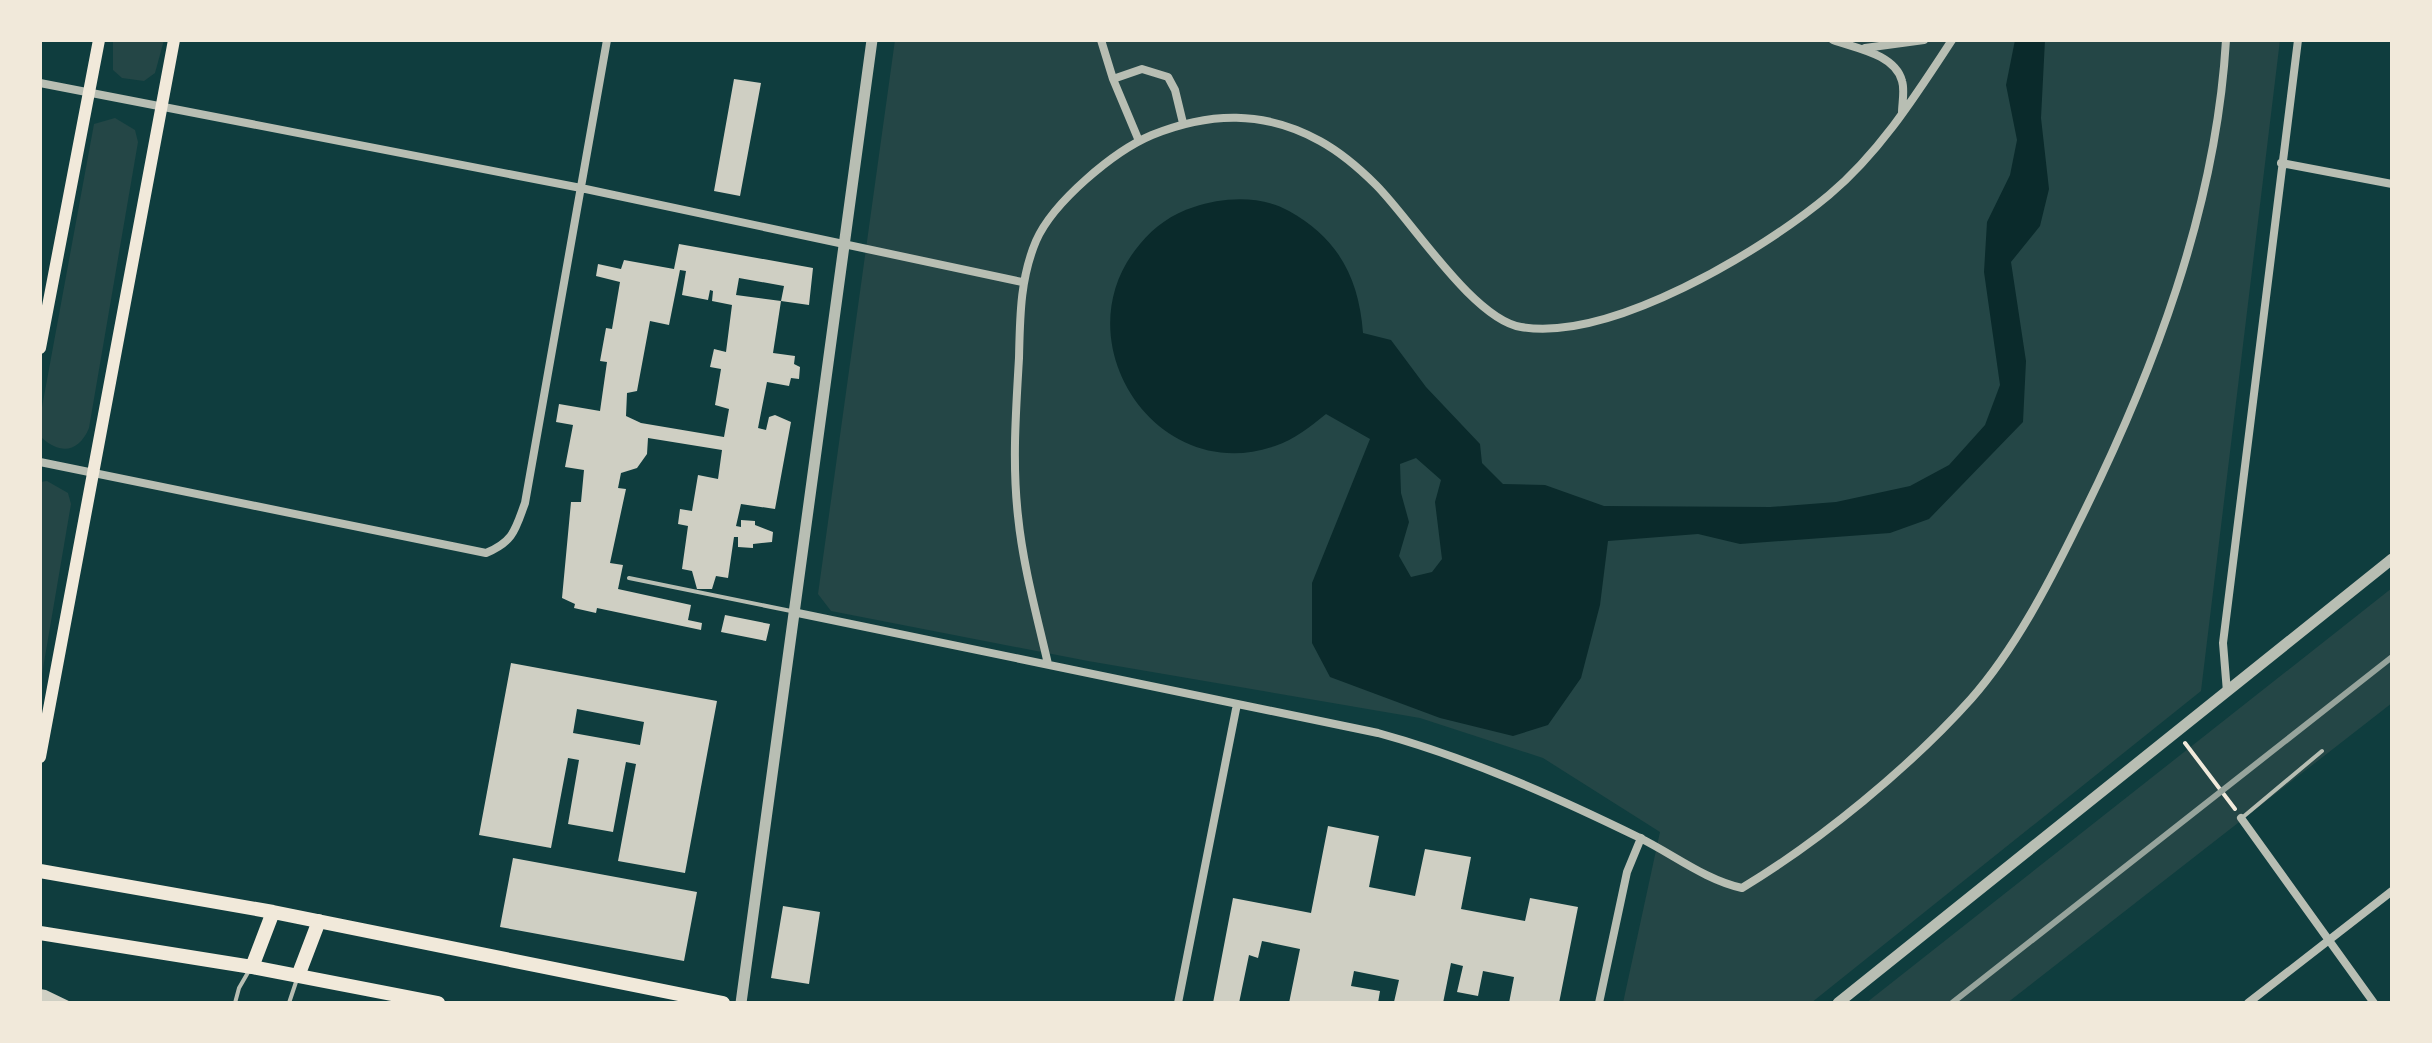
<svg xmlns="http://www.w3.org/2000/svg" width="2432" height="1043" font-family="'Fira Sans Condensed',sans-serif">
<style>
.green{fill:#244646}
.water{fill:#0a2a2b;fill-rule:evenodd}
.building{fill:#cfcfc3;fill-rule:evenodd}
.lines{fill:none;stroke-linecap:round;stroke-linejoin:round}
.path{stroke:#f1e9da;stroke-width:4}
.service{stroke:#b8beb3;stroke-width:4}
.minor{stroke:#b8beb3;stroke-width:8}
.tertiary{stroke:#b8beb3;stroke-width:11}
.secondary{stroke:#f1e9da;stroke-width:12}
.primary{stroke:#f1e9da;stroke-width:14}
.rail{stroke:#97a49c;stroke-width:6}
</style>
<rect width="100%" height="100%" fill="#0f3d3e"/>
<!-- green -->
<path class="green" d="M113,40h51l-9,33 -11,8 -22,-3 -9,-8z
M895,40h1385l-79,651 -390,312h-188l37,-171 -117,-74 -123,-40 -332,-57 -257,-50 -13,-17z
M115,118l20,12 3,12 -49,286c-10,24 -28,27 -47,10l-2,-20 54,-294z
M47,481l21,12 3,11 -31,182v-204z
M2392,588v115l-385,300h-141z"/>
<!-- water -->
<path class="water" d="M2015,40h30l-4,78 8,71 -9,37 -29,36 15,99 -3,61 -94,97 -39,14 -150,11 -42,-10 -90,7 -8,64 -19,73 -33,47 -35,11 -73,-18 -110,-41 -18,-34v-60l58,-144 -44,-25c-16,13 -31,25 -51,32 -119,42 -216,-107 -135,-202 15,-18 32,-30 54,-37 29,-10 67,-12 95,4 49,27 70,67 74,122l28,7 35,47 54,57 2,19 21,21 42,1 59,21 166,1 66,-5 74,-16 39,-21 36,-40 15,-40 -16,-113 3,-50 23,-47 7,-35 -11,-55zM1416,458l25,22 -6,22 7,57 -10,13 -21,5 -12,-21 10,-34 -8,-29 -1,-29z"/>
<!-- building -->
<path class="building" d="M734,79l27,4 -21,113 -26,-5z
M679,244l134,24 -4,37 -28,-4 -8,52 22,3 -1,8 6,3 -1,12 -8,-1 -2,8 -22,-4 -9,46 8,2 3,-13 6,-2 16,7 -16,87 -34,-5 -5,22 5,1v-7l14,1v4l18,7 -1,10 -19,2v4l-15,-1v-10h-4l-6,41 -12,-2 -4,13h-15l-5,-18 -10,-2 6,-43 -10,-2 2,-15 12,2 6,-36 20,4 4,-29 -74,-12 -1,16 -10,14 -16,5 -3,15 8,1 -16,74 13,2 -5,24 73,16 -3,15 14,3 -1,7 -104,-22 -1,5 -22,-5 1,-4 -13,-6 9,-96h10l3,-32 -19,-3 8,-42 -17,-3 3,-18 41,7 7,-49 -7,-1 6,-33 6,1 8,-47 -24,-6 2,-12 23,5 3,-9 50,9zM680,270l6,1 -4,24 26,5 2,-10 3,1 -1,10 20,4 -6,47 -12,-3 -4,18 11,2 -6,36 14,4 -5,28 -83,-14 -15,-7 1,-23 10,-2 13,-70 19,4zM739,278l45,8 -3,15 -45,-6z
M725,615l45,9 -4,17 -45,-9z
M511,663l206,38 -32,172 -67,-12 18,-97 -10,-2 -13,70 -45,-8 11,-64 -11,-2 -17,90 -72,-13zM577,709l67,13 -4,23 -67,-12z
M1328,826l51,10 -10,51 46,9 10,-47 46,8 -10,52 64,12 5,-23 48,9 -19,96h-50l5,-26 -31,-6 -5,25 -21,-4 6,-26 -12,-3 -8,40 -49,-1 5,-22 -45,-9 -3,15 29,5 -2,12h-89l11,-54 -38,-8 -4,17 -9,-3 -10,48h-26l20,-105 78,15z
M513,858l184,34 -13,69 -184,-34z
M783,906l37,6 -11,72 -38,-6z
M40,989l6,1 27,13h-33z"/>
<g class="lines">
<!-- path -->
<path class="path" d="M2185,743l50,66"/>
<!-- service -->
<path class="service" d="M629,578l162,33
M2243,817l79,-66
M235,1003l4,-15 11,-19
M289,1003l8,-24"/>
<!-- minor -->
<path class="minor" d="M1101,40l12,39 26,62
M1833,40c22,8 62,14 69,41 3,9 0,22 0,32
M1865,48l59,-8
M1113,79l29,-10 26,8 7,13 8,33
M40,83l541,105 441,94
M2281,163l111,21
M40,462l446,91c28,-12 29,-23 39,-50l82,-463
M793,612l585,121c91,25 176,63 260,104 35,17 67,43 104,51 78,-47 168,-121 229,-189 44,-50 78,-116 107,-175 75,-150 138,-315 148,-484
M1048,664c-11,-48 -25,-98 -30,-148 -6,-53 -2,-106 1,-158 1,-41 1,-79 17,-117 17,-39 78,-90 116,-106 57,-23 112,-25 168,6 20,11 39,27 56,44 36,36 97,134 145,142 90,15 241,-76 308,-132 51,-43 87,-100 123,-155
M2227,692l-4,-49 75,-603
M2241,818l133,185
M1178,1003l59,-299
M1599,1003l28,-131 14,-34
M2248,1003l144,-112"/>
<!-- tertiary -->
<path class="tertiary" d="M741,1003l131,-963
M1838,1003l554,-444"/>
<!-- secondary -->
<path class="secondary" d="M40,348l59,-308
M40,757l134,-717"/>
<!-- primary -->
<path class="primary" d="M40,871l233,41 450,91
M40,933l212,34 186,36
M252,967l21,-55
M298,976l21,-55"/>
<!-- rail -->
<path class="rail" d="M1952,1003l440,-346"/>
</g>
<!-- border -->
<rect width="2432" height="1043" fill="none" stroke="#f1e9da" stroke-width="84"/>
</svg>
